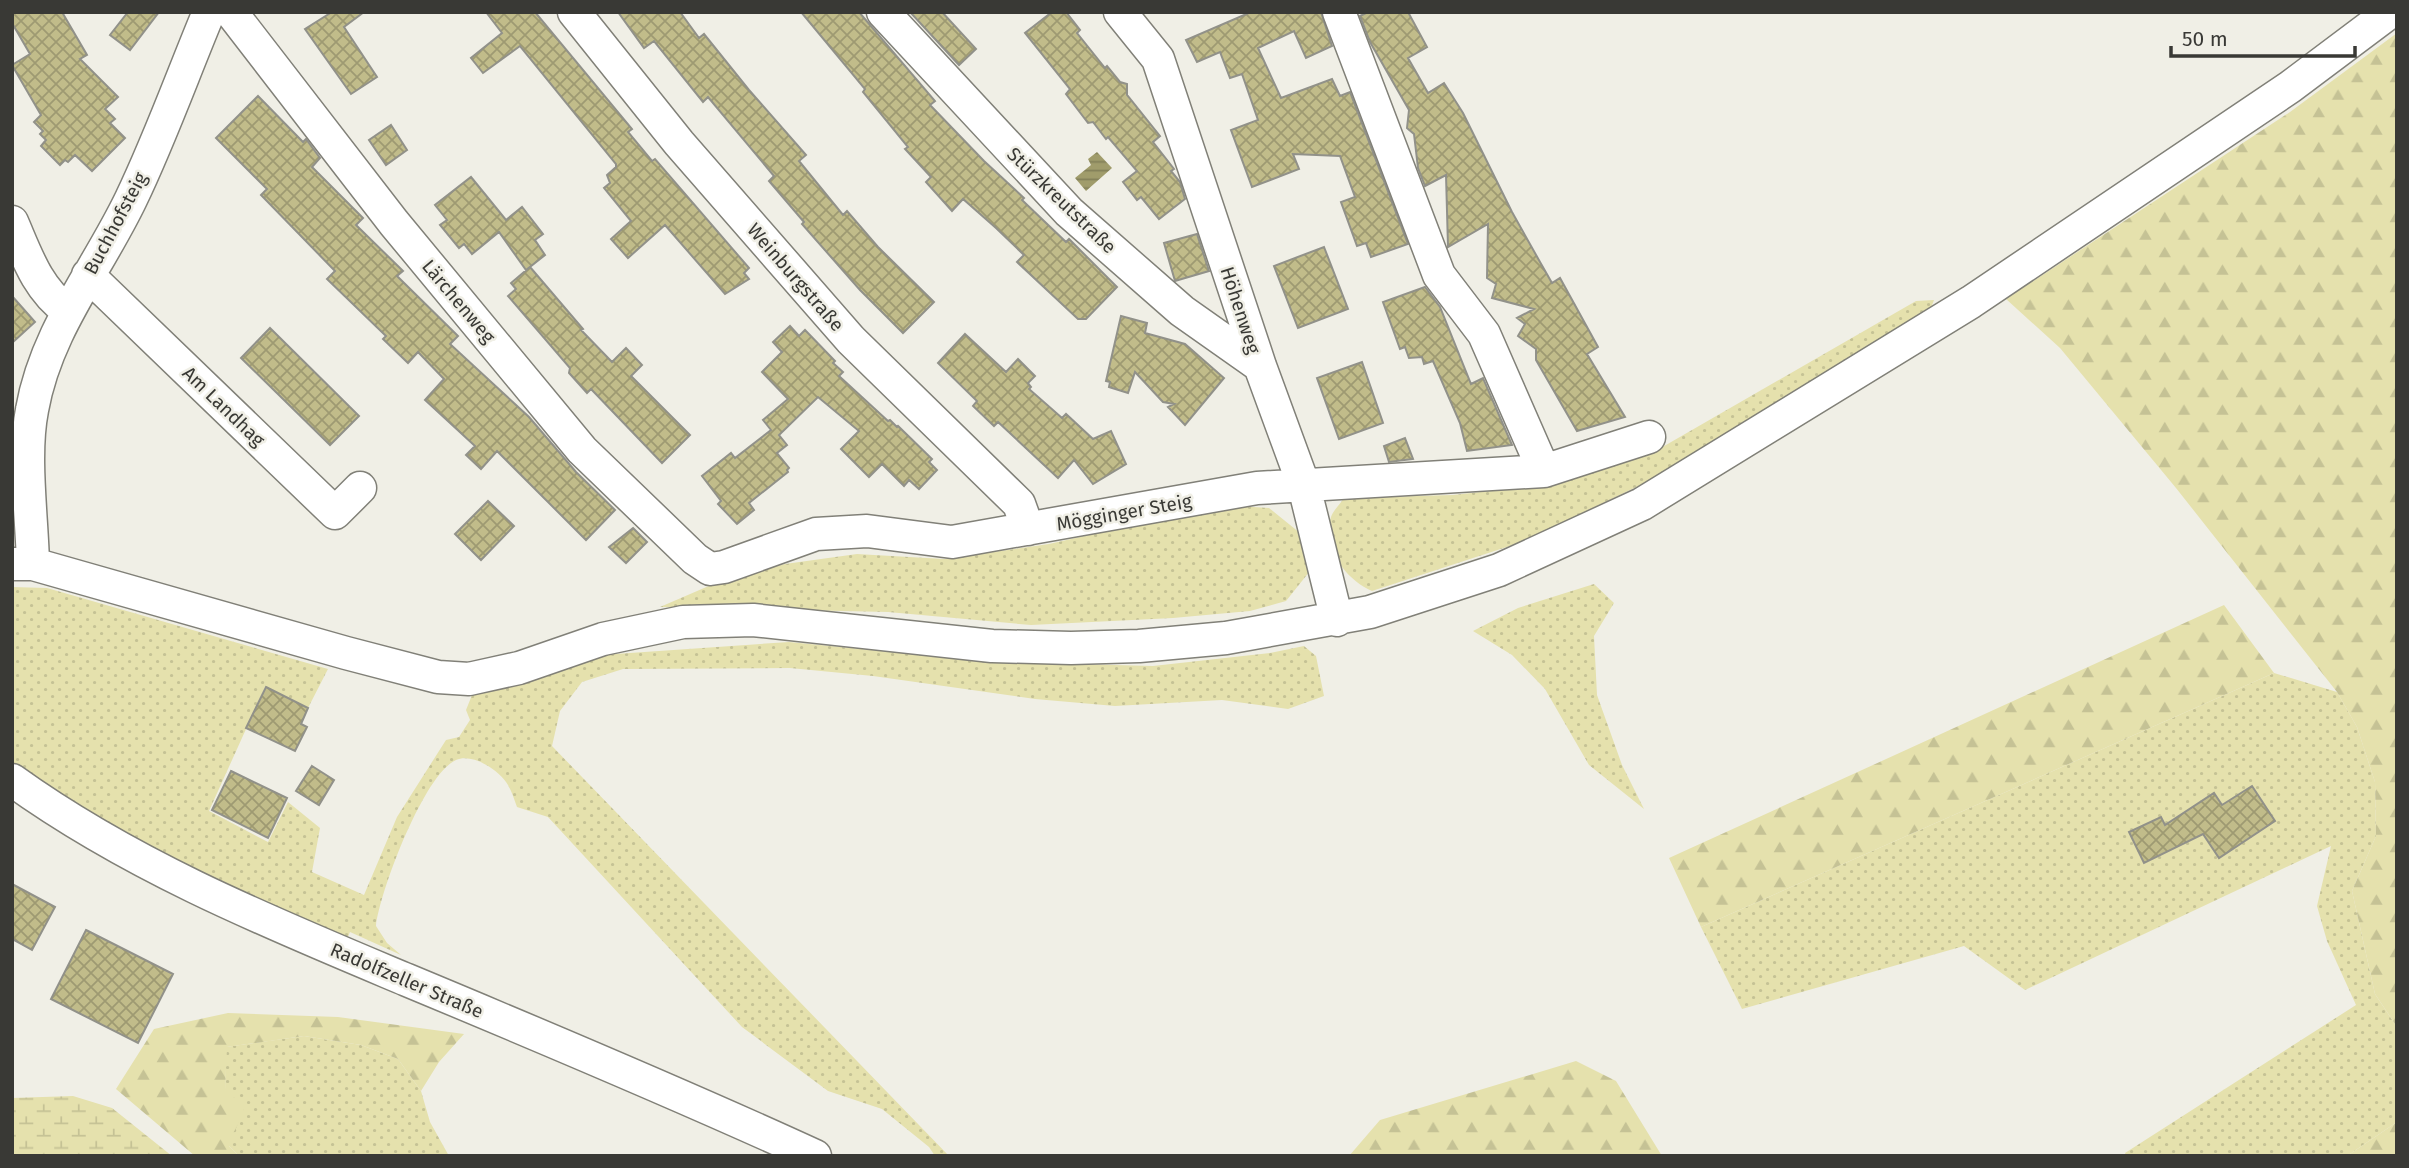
<svg xmlns="http://www.w3.org/2000/svg" width="2409" height="1168" font-family="'Fira Sans',sans-serif">
<style>
.green{fill:url(#green-dots)}
.forest{fill:url(#forest-firs)}
.wetland{fill:url(#wetland-marsh)}
.water{fill:url(#water-rules)}
.building{fill:url(#building-cross-hatch);stroke:#919189;stroke-width:2}
.lines{fill:none;stroke-linecap:round;stroke-linejoin:round}
.minor-casing{stroke:#818078;stroke-width:35}
.minor{stroke:#fff;stroke-width:32}
.labels{text-anchor:middle;stroke-width:5;stroke-linejoin:round;paint-order:stroke}
.street-label{font-size:19px;fill:#393935;stroke:#f0efe6}
</style>
<defs>
<pattern id="green-dots" width="8" height="8" patternUnits="userSpaceOnUse" patternTransform="scale(1.75)"><rect width="8" height="8" fill="#e5e1ad"/><path d="M2 2h.1M6 6h.1" fill="none" stroke="#c5c295" stroke-width="1.8" stroke-linecap="round"/></pattern>
<pattern id="forest-firs" width="22" height="20" patternUnits="userSpaceOnUse" patternTransform="scale(1.75)"><rect width="22" height="20" fill="#e5e1ad"/><path d="M5 1l3.5 6h-7zM16 11l3.5 6h-7z" fill="#c5c295"/></pattern>
<pattern id="wetland-marsh" width="20" height="14" patternUnits="userSpaceOnUse" patternTransform="scale(1.75)"><rect width="20" height="14" fill="#e5e1ad"/><path d="M1 5h8M5 5V1M11 12h8M15 12V8" fill="none" stroke="#c5c295"/></pattern>
<pattern id="water-rules" width="6" height="5" patternUnits="userSpaceOnUse" patternTransform="scale(1.75)"><rect width="6" height="5" fill="#a09c6b"/><path d="M0 2.5h6" fill="none" stroke="#838059"/></pattern>
<pattern id="building-cross-hatch" width="8" height="8" patternUnits="userSpaceOnUse" patternTransform="scale(1.75)"><rect width="8" height="8" fill="#c1bc8a"/><path d="M0 0l8 8M0 8l8-8" fill="none" stroke="#9e9a72"/></pattern>
</defs>
<rect width="100%" height="100%" fill="#f0efe6"/>
<!-- green -->
<path class="green" d="M1934,300l-5,13 -247,152 -160,77 -150,49c-26,-11 -51,-44 -41,-74 2,-6 9,-13 13,-19l109,-3 108,-12 98,-34 257,-148z
M1221,505l48,3 31,25 10,38 -24,30 -36,10 -77,7 -142,7 -143,-13 -228,-5 51,-22 74,-21 72,-10 87,5 105,-15z
M1594,584l20,19 -20,33 3,59 25,70 22,44 -55,-44 -44,-76 -33,-34 -39,-24 45,-23z
M12,587l35,1 281,81 -20,39 -43,-21 -56,124 59,31 20,-40 32,26 -8,44 52,23 33,-78 49,-77 13,-3 11,-17 -4,-10 6,-15 129,-40 188,-13 207,20 157,4 117,-13 34,-7 12,10 8,40 -36,13 -66,-9 -107,6 -80,-7 -162,-23 -83,-8 -167,1 -41,13 -22,29 -8,35 397,410h-14l-6,-9 -47,-38 -54,-18 -86,-64 -194,-210 -31,-10c-3,-8 -6,-18 -11,-25 -9,-13 -34,-29 -50,-22 -32,14 -76,131 -80,166l11,17 14,12 -51,-23 -3,7 -54,-20 -198,-99 -59,-38 -24,-19z
M2274,673l63,19 20,35 18,55 1,54 -24,55 23,103 22,33v95l-50,34h-221l-1,-3 231,-148 -29,-64 -10,-35 14,-60 -306,144 -61,-44 -222,63 -41,-82z
M304,1036l57,9 37,14 23,32 9,31 19,34h-210l-10,-10 -4,-56 1,-43z"/>
<!-- forest -->
<path class="forest" d="M2397,33v994l-22,-33 -23,-103 24,-55 -1,-54 -18,-55 -20,-35 -161,-204 -116,-140 -54,-49 284,-187z
M2224,605l50,68 -573,254 -32,-69z
M228,1013l110,4 126,17 -25,28 -18,29 -23,-32 -37,-14 -57,-9 -77,11 -2,43 20,16 -16,40 10,10h-44l-79,-67 38,-60z
M1576,1061l40,20 46,75h-313l31,-36z
M2397,1122v34h-50z"/>
<!-- wetland -->
<path class="wetland" d="M73,1096l39,12 60,48h-160v-58z"/>
<!-- water -->
<path class="water" d="M1097,152l15,16 -26,23 -11,-13 16,-13 -3,-6z"/>
<!-- building -->
<path class="building" d="M12,12h50l25,43 -7,4 38,38 -13,12 10,10 -5,4 15,15 -33,33 -17,-16 -7,7 -3,-2 -5,5 -19,-19 5,-6 -6,-6 3,-3 -9,-9 7,-7 -29,-50 18,-11 -18,-31z
M128,12h31l-29,38 -20,-15z
M332,12h32l-20,15 33,50 -26,17 -46,-65z
M486,12h49l97,117 -4,3 24,29 3,-2 94,109 -5,5 5,6 -24,15 -60,-69 -37,33 -17,-19 20,-18 -27,-33 6,-5 -3,-8 9,-8v-3l-96,-118 -37,27 -12,-15 31,-25z
M618,12h62l19,26 5,-4 45,56 57,65 -7,6 44,54 4,-4 31,36 56,55 -31,31 -43,-43 -58,-66 2,-2 -35,-41 5,-5 -66,-79 -5,5 -49,-61 -10,7z
M801,12h58l76,89 -5,4 54,56 40,37 -2,2 44,42 3,-3 48,48 -31,32h-8l-61,-57 7,-7 -28,-27 -33,-29 -11,12 -26,-29 5,-5 -26,-28 3,-2 -45,-55 2,-3z
M910,12h32l34,37 -17,16z
M1052,12h14l14,18 -3,3 28,35 2,-2 13,16 7,2v11l33,41 -7,6 21,27 -3,2 9,11 5,17 -26,20 -18,-22 -4,3 -14,-18 14,-11 -29,-34 -2,2 -13,-17 -5,1 -22,-29 4,-5 -45,-56z
M1251,12h70l11,34 -26,12 -12,-27 -36,17 23,50 51,-19 8,17 10,-4 58,152 -37,13 -5,-14 -9,3 -16,-44 14,-5 -15,-41 -47,-2 6,15 -47,18 -21,-57 27,-10 -16,-46 -12,4 -10,-26 -23,10 -11,-22z
M1368,12h40l19,35 -19,11 20,35 16,-10 19,30 49,99 28,50 12,21 8,-5 38,69 -11,7 38,63 -48,14 -41,-71v-11l-18,-13 7,-12 -8,-6 17,-9 -42,-11 4,-14 -9,-6 1,-54 -40,23 -2,-72 -21,11 -7,-18 -4,-34 -7,-6 2,-18 -39,-68 -10,-26z
M258,96l45,46 3,-3 14,19 -8,9 51,51 -7,7 47,46 -6,5 61,60 -8,8 79,73 47,55 39,38 -29,30 -89,-89 -16,18 -15,-14 9,-9 -50,-46 19,-21 -26,-27 -10,11 -25,-24 3,-3 -59,-57 8,-8 -74,-76 6,-6 -51,-51z
M391,125l16,25 -21,15 -17,-25z
M471,177l35,43 16,-13 21,27 -8,6 10,15 -19,15 -27,-38 -27,22 -8,-10 -5,4 -19,-23 7,-5 -12,-15z
M1197,234l12,37 -34,10 -11,-38z
M1324,247l24,62 -50,19 -24,-62z
M530,267l53,62 -2,1 31,32 14,-14 16,17 -11,11 59,59 -28,28 -71,-74 -4,4 -18,-20 1,-5 -62,-72 8,-7 -5,-6z
M1425,287l15,20 31,77 12,-6 29,67 -45,6 -7,-28 -27,-62 -9,3 -2,-7 -13,1 -4,-11 -5,2 -17,-47z
M12,296l23,26 -23,21z
M1121,316l26,7 -2,10 40,11 39,34 -39,47 -17,-18 6,-3 -11,-2 -28,-30 -7,21 -19,-6 1,-5 -4,-1z
M790,326l9,10 6,-6 30,31 -2,2 10,9 -4,4 49,45 2,-1 7,7 1,-1 34,33 -3,3 8,8 -18,19 -10,-9 -5,6 -22,-22 -13,13 -28,-28 18,-18 -41,-34 -39,38 8,10 -10,8 12,15 -2,2 1,2 -39,31 5,7 -17,14 -19,-20 3,-3 -19,-25 29,-23 4,5 36,-28 -8,-10 25,-21 -26,-27 20,-20 -9,-10z
M270,328l89,88 -29,29 -89,-87z
M965,334l41,38 12,-13 17,17 -7,7 3,4 -2,2 33,29 4,-4 27,25 18,-8 15,33 -33,20 -19,-24 -16,18 -60,-56 -4,4 -21,-20 4,-5 -39,-38z
M1362,362l21,61 -44,16 -22,-61z
M1405,438l8,21 -24,3 -5,-16z
M488,501l26,25 -33,34 -26,-26z
M633,528l14,14 -21,21 -17,-16z
M266,687l42,21 -7,16 6,3 -12,24 -49,-23z
M312,766l22,14 -15,25 -23,-14z
M231,771l56,27 -19,40 -56,-28z
M2252,786l23,35 -56,37 -16,-24 -59,29 -15,-31 32,-15 4,8 49,-32 8,12z
M12,884l43,23 -23,43 -20,-11z
M86,930l87,44 -35,69 -87,-44z"/>
<g class="lines">
<!-- minor casing -->
<g class="minor-casing">
<path id="minor" d="M231,12l163,211 188,227 113,109 15,10 14,-2 92,-33 51,-3 85,11 305,-54 287,-17 105,-34
M574,12l105,131 172,197 168,164 9,25
M883,12l186,200 113,99 78,55
M1120,12l38,47 102,307 44,120 33,134
M1339,12l100,263 45,59 60,137
M12,222c14,32 25,67 55,88
M88,275l247,238 25,-25
M12,564h21l313,89 92,24 31,2 50,-11 84,-29 80,-17 70,-2 239,26 79,2 68,-2 87,-8 144,-26 129,-42 143,-66 329,-202 319,-215 100,-75
M33,564c-1,-46 -10,-109 -1,-154 14,-80 65,-140 99,-211 29,-60 52,-125 78,-187
M12,780c121,87 259,143 395,200 137,57 273,114 408,176"/>
</g>
<!-- minor -->
<use href="#minor" class="minor"/>
</g>
<g class="labels">
<!-- street labels -->
<g class="street-label">
<text transform="translate(1062 200) rotate(44)" y="7">Stürzkreutstraße</text>
<text transform="translate(115 223) rotate(-62)" y="7">Buchhofsteig</text>
<text transform="translate(796 277) rotate(49)" y="7">Weinburgstraße</text>
<text transform="translate(459 301) rotate(50)" y="7">Lärchenweg</text>
<text transform="translate(1241 310) rotate(72)" y="7">Höhenweg</text>
<text transform="translate(224 406) rotate(44)" y="7">Am Landhag</text>
<text transform="translate(1124 512) rotate(-10)" y="7">Mögginger Steig</text>
<text transform="translate(407 980) rotate(23)" y="7">Radolfzeller Straße</text>
</g>
</g>
<!-- border -->
<rect width="2409" height="1168" fill="none" stroke="#393935" stroke-width="28"/>
<!-- scale -->
<path d="M2171 46v10h184v-10" fill="none" stroke="#393935" stroke-width="3.5"/>
<text x="2182" y="46" font-size="21" fill="#393935" stroke="#f0efe6" stroke-width="5" paint-order="stroke">50 m</text>
</svg>
